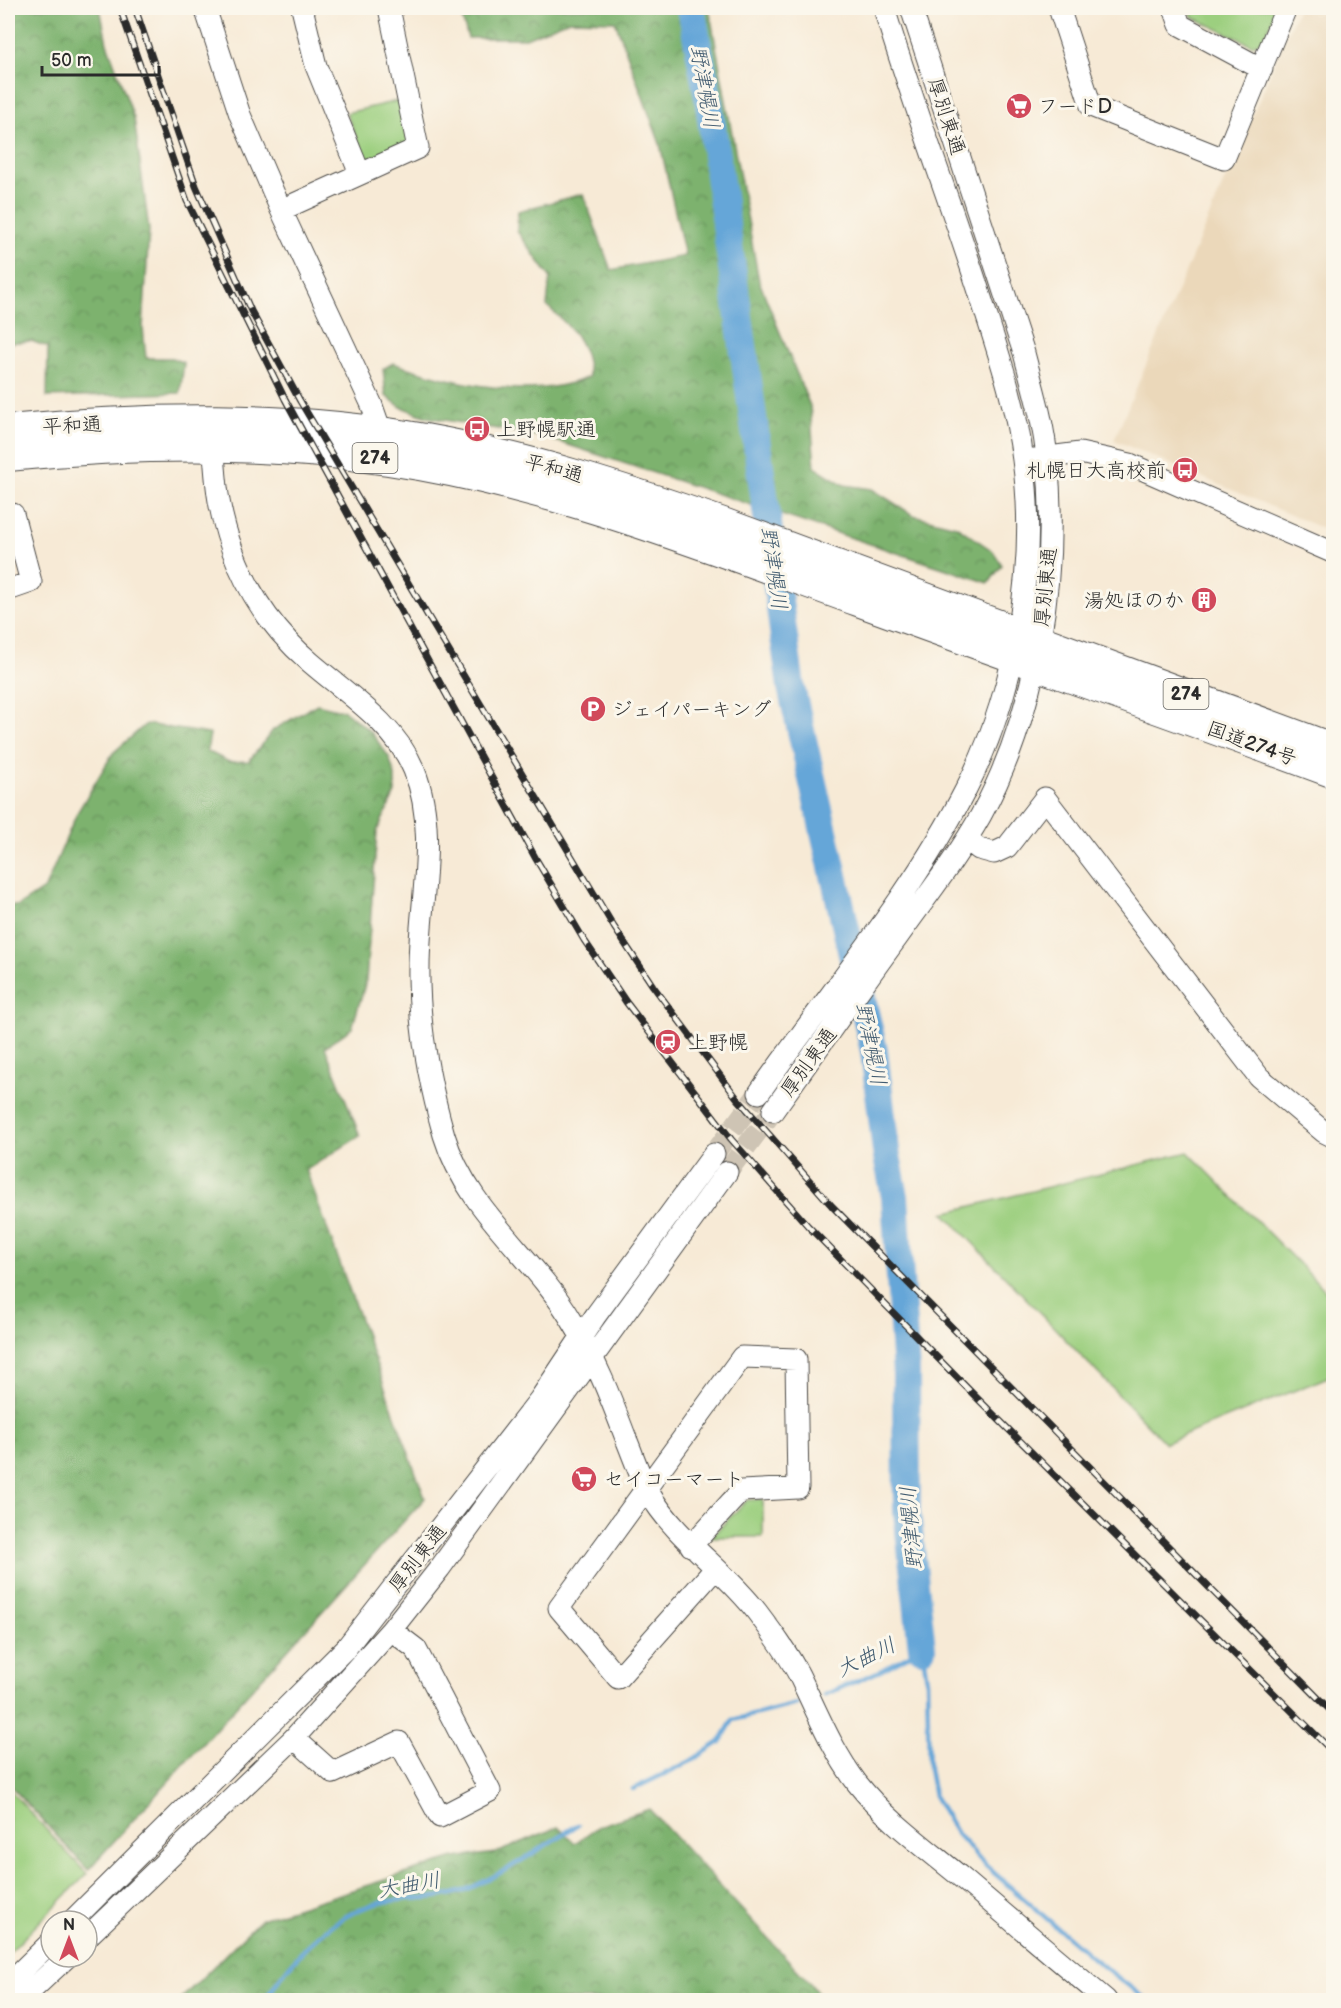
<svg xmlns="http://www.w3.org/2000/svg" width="1341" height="2008" font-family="'Balsamiq Sans','Klee One',sans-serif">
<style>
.built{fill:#ebd8ba}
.green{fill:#9ccf7f;stroke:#647d55;stroke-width:1.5}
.forest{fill:url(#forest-crowns);stroke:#546e4c;stroke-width:1.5}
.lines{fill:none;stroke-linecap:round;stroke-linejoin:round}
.stream{stroke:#65a6d8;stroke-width:4.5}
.river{stroke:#65a6d8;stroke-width:28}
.minor-tunnel{stroke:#cec4b4;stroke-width:21;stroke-dasharray:21 10;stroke-linecap:butt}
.minor-casing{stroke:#4a4845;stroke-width:23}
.highway-casing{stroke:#4a4845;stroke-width:32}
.minor{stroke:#fff;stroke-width:21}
.highway{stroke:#fff;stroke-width:30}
.rail-casing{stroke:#2b2b2b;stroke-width:7}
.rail{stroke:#fbf7ec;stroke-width:4.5;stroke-dasharray:14;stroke-linecap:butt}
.labels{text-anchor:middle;stroke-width:6;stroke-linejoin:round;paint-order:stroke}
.shield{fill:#fbf7ec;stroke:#696865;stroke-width:1.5}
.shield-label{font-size:18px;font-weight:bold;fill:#2b2b2b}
.poi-label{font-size:20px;fill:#2b2b2b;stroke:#fbf7ec;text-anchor:start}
.street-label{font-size:20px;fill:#2b2b2b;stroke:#fbf7ec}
.water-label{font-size:21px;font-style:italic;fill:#425c70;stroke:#fbf7ec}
</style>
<defs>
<pattern id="forest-crowns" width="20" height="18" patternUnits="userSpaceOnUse" patternTransform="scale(1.5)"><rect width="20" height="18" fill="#7db26e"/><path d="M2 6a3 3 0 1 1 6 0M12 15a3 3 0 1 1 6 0" fill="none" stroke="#67915b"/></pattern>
</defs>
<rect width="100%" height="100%" fill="#fbf7ec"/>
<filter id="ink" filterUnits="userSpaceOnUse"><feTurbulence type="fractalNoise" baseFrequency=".0167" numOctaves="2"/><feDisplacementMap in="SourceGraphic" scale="12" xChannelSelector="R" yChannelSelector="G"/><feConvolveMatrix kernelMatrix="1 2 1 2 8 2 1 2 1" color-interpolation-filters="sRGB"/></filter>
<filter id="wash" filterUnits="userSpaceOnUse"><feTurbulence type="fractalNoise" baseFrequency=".008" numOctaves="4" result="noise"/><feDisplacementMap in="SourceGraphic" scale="24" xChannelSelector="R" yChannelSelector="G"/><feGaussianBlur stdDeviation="1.35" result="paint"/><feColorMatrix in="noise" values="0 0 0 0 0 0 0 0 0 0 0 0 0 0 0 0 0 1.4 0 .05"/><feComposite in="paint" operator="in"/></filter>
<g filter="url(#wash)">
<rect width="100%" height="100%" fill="#f7ead6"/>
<!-- built -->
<path class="built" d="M1298,8h35v525l-219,-93z"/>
<!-- green -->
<path class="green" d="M1189,8h88l-14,33 -11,4 -60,-28z
M402,100l8,45 -42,19 -22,-51z
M1188,1152l145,146v77l-168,68 -221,-230z
M763,1499v38h-52l36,-37z
M8,1788l79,86 -79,80z"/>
<!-- forest -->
<path class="forest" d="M8,8h92l7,35 27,75 15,112 -6,98 3,30h26l12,5 -4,30 -133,4 1,-50 -17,-6 -23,2z
M459,8h250l50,273 51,125 5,61 29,18 28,4 41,26 43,11 37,25 9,14 -13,18 -445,-146 -117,-20 -26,-10 -15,-11 -3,-27 10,-6c58,20 137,39 196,14 -1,-33 -18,-50 -42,-71l3,-29 -33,-46 1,-20 65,-17 28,76 74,-14 -25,-112 -45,-123 -46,-1 -43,18h-58z
M317,704l28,7 26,21 18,25 6,18v18l-18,38 -11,150 -14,47 -27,19 35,89 -54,34 119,328 -337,372 -80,-87v-878l10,1 27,-18 32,-75 36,-60 33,-29 64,10 -3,17 22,11 20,-1 24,-31z
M649,1809l176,191h-645l81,-81 193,-61 42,-5 62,-26 17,16 24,-17z"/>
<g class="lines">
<!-- stream -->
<path class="stream" d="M824,1695l56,-24 42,-23 5,32 2,89 5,27 23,38 29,32 104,90 57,44
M633,1789l58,-28 29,-19 13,-22 64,-16
M265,2000c27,-43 71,-92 125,-99 26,-4 48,-1 73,-10 40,-16 78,-44 115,-66"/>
<!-- river -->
<path class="river" d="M691,8l17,89 83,590 83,364 12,100 9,46 11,177 1,138 15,136"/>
</g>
</g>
<g filter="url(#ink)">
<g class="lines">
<!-- minor-tunnel -->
<path class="minor-tunnel" d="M714,1154l45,-61
M727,1172l46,-61"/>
<!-- minor casing -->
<g class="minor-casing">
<path id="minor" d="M205,8l35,107 41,95 90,193 14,40
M302,8l14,58 44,108
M1059,8l32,98 133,53 62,-151
M1174,8l6,17 82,44
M281,210l137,-62 -29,-140
M212,435c3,22 3,44 7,66 12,64 42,119 91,161 37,32 85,62 104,108 25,61 5,134 5,197 -1,56 10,115 25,168 23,76 89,120 128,186 24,38 39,78 55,120 7,17 13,36 22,52 28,47 75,76 108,119 15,20 30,40 42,63 18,37 33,75 58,108 29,37 69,65 105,95 48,41 96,82 144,122
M1033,459l47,-6 50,11 204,89
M8,515l5,-1 18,68 -23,8
M967,840l12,9 15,4 13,-6 38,-49 214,279 65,55 10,5
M759,1093c69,-99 152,-196 207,-304 49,-95 72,-223 57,-329 -6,-49 -21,-96 -36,-143 -32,-104 -72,-205 -103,-309
M773,1111c42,-58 82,-116 124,-173 29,-41 60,-80 84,-123 56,-103 78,-240 66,-356 -3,-36 -14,-71 -23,-106l-113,-345
M691,1546l50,-55 57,-3 -2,-129 -54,-2 -183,251 59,70 97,-109
M294,1738l39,35 66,-31 41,75 50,-26 -74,-142 -25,-19
M72,1921l274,-273 194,-249 56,-84 118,-161
M87,1937l207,-199 97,-108 49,-62 287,-396
M8,1984l43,-42
M21,2000l46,-43"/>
</g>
<!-- highway casing -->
<g class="highway-casing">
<path id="highway" d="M8,430c137,-13 280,-16 417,9 102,18 200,50 298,84l611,226
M8,456c126,-12 254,-15 380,4 163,24 315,85 470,141 158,58 318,113 476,172"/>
</g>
<!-- minor -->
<use href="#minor" class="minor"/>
<!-- highway -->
<use href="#highway" class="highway"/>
<!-- rail casing -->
<g class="rail-casing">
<path id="rail" d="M120,8l67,193 98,198 251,460 48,81 42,62 105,137 77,87 168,171 358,356
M135,8l61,178 55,125 49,90 135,227 179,299 39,59 84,112 95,108 502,508"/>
</g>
<!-- rail -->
<use href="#rail" class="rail"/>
</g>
</g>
<!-- icons -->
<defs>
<g id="supermarket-disc" transform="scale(1.35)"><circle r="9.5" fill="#d1495b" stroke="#fbf7ec"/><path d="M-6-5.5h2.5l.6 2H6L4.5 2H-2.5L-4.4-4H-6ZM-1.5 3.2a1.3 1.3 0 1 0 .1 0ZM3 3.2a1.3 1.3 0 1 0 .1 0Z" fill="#fff"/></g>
<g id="bus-disc" transform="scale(1.35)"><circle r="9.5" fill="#d1495b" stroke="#fbf7ec"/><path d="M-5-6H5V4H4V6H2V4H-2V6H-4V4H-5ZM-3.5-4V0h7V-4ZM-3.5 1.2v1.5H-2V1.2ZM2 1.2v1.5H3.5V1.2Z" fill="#fff"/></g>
<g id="building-disc" transform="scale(1.35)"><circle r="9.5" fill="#d1495b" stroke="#fbf7ec"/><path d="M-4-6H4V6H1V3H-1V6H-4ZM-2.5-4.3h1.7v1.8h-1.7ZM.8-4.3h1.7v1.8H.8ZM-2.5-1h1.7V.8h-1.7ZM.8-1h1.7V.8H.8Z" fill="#fff"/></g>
<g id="parking-disc" transform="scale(1.35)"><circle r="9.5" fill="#d1495b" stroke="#fbf7ec"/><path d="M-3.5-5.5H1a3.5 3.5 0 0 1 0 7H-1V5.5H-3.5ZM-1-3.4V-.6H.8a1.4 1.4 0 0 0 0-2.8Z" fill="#fff"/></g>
<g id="station-disc" transform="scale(1.35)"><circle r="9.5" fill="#d1495b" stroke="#fbf7ec"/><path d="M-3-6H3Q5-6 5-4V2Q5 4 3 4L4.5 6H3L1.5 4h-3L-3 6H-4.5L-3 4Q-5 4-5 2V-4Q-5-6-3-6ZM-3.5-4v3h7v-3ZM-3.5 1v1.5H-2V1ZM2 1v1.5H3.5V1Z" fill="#fff"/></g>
</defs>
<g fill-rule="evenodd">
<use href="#supermarket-disc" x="1019" y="106"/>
<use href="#bus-disc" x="477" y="429"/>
<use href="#bus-disc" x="1185" y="470"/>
<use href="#building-disc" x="1204" y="600"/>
<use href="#parking-disc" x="593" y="709"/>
<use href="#station-disc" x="668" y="1042"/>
<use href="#supermarket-disc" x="584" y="1479"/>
</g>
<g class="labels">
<!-- shield labels -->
<g class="shield">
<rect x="352.5" y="443" width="45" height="30" rx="4.5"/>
<rect x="1163.5" y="679" width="45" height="30" rx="4.5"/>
</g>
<g class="shield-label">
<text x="375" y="464">274</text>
<text x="1186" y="700">274</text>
</g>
<!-- poi labels -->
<g class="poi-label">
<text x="1038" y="113">フードD</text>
<text x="496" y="436">上野幌駅通</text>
<text x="1166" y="477" text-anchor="end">札幌日大高校前</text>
<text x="1184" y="607" text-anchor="end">湯処ほのか</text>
<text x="612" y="716">ジェイパーキング</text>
<text x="688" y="1049">上野幌</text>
<text x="604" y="1486">セイコーマート</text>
</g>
<!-- street labels -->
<g class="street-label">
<text transform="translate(947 116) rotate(72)" y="7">厚別東通</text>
<text transform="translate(72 425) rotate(-3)" y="7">平和通</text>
<text transform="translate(554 468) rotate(15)" y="7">平和通</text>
<text transform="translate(1045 587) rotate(-84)" y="7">厚別東通</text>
<text transform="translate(1252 743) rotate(20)" y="7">国道274号</text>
<text transform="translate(808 1062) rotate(-54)" y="7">厚別東通</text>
<text transform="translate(417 1558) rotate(-52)" y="7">厚別東通</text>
</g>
<!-- water labels -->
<g class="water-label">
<text transform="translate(705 87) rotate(80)" y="7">野津幌川</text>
<text transform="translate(774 568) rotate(82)" y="7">野津幌川</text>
<text transform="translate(871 1044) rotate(79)" y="7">野津幌川</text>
<text transform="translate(911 1528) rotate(-95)" y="7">野津幌川</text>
<text transform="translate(866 1657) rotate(-26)" y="7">大曲川</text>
<text transform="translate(409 1885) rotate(-10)" y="7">大曲川</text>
</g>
</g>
<!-- margin -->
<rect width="1341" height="2008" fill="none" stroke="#fbf7ec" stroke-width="30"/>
<!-- north arrow -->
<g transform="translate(69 1939)"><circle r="28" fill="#fbf7ec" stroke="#a8a59f" stroke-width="1.5"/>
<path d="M0-4.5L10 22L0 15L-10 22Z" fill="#d1495b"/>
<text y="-9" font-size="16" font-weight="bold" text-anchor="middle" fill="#2b2b2b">N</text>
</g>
<!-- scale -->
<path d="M42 66v9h117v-9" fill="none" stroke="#2b2b2b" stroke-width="3"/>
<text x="51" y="66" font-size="18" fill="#2b2b2b" stroke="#fbf7ec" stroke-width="4.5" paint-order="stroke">50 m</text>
</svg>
